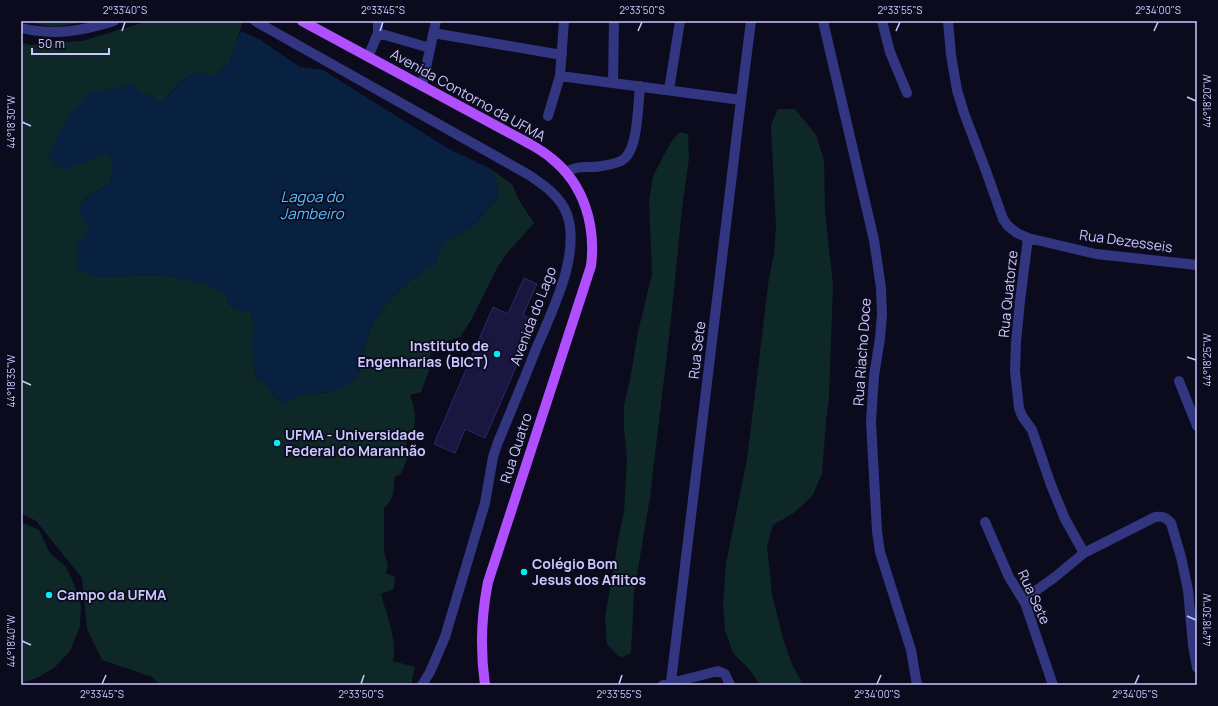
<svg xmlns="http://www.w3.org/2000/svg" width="1218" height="706" font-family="Manrope,sans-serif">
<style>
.green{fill:#0d2826}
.water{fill:#082140}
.building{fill:#1b1640;stroke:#2f266e}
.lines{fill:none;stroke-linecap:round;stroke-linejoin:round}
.minor{stroke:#323580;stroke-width:10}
.major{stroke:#b04fff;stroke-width:10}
.ticks{fill:none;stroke:#cac8ff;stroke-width:1.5}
.poi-dot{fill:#00edf3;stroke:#0c0b1e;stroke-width:1.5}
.labels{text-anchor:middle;stroke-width:3.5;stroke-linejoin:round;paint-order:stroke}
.street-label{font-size:14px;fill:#cac8ff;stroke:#0c0b1e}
.poi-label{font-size:14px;font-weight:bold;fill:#cac8ff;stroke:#0c0b1e;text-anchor:start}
.water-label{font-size:15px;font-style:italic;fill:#56bdff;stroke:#0c0b1e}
.neatline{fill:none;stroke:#cac8ff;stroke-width:1.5}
.ticks-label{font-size:10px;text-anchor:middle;fill:#cac8ff}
</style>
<rect width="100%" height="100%" fill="#0c0b1e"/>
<!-- green -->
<path class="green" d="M21,21h68l-35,6z
M148,21h95l-13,42 -18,14 -16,-6c-16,11 -22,15 -32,31l-6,-1 -9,-7 -8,1 -8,-11 -44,10 -4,68 12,-7h13l3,13 -4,16 -24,14 4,31 -12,18 19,30 71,-2 39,9 22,11 -1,8 10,7 14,1 3,18 -2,19 3,30 9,5 11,14 11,6 14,-7 36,-5 22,-14c3,-16 7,-32 13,-48 10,-25 41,-53 65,-65l2,-10 9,-14 24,-13 27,-29 -1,-13 -8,-17 23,16 8,18 14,21 -26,29 -11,16 -27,54 -10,15 -16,5 -4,7 -10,4v15l-9,24 -11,3c7,22 8,29 -4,49l2,13 -7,17 -7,3c1,13 0,22 -10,31v44l4,13 -2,8 9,4 -1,12 -13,5c5,19 17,48 12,67l22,6 -4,18h-251l-8,-8 -50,-17 -15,-31 -5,-51 -46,-57 -15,-8v-471l8,3 53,-4z
M778,109h17l21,26 8,25 1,51 8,74 -4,113 -3,24 -4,51 -9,22 -19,18 -21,12 -6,21 5,49 12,47 8,22 11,21h-43l-10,-15 -17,-17 -8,-23 -2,-25 3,-42 21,-104 22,-181 5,-24 2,-27 -5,-102z
M680,132l8,2 1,24 -7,51 -11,111 -21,177 -16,96 -3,60 -8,4 -5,-1 -11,-12 -2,-26 14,-83 5,-23 3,-54 -3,-28v-25l6,-25 8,-48 14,-58 -3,-73 4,-25 18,-34z
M21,522l18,8 11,23 16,14 8,17 7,21 -1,22 -10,24 -15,16 -18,11 -16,5z"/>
<!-- water -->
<path class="water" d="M241,31l18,8 41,28 23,3 126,79 40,19 8,17 1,13 -27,29 -24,13 -9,14 -2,10c-24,12 -55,40 -65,65 -6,15 -10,32 -13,48l-22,14 -36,5 -14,7 -11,-6 -11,-14 -9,-5 -3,-30 2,-19 -3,-17 -14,-2 -10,-7 1,-8 -22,-11 -39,-9 -71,2 -19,-8v-22l12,-18 -11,-19 7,-12 24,-14 4,-16 -3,-12 -13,-1 -12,7 -18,7 -12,-4 -7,-11 16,-29 9,-14 15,-17 45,-10 8,10h8l9,7 6,1c11,-16 16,-20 32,-31l16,6 18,-14 6,-21z"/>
<!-- building -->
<path class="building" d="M524,278l13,6 -14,31 13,6 -51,117 -20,-9 -10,24 -21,-9 59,-137 15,7z"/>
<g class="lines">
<!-- minor -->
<path class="minor" d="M255,21l274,154c16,11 31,21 38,39 14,41 -15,97 -31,135 -12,31 -25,62 -38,93l-5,15 -8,46 -40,134 -15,35 -8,13
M823,21l51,219 7,48 1,27 -2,23 -6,38 -3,46 6,109 3,21 31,98 6,35
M882,21l8,31 17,41
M948,21l3,34 6,35 7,23 22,58 17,48 5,7 9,7 11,5 68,16 101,11
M21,28c33,8 61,3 93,-7
M378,33l52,15
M433,33l129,22
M368,57l10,-24v-12
M560,76l181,24
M613,83l1,-62
M422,86l14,-65
M669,90l11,-69
M548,116l12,-40 4,-55
M566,172c15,-8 21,-3 36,-6 7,-1 18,-3 23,-8 13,-11 13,-54 15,-72
M1028,238l-8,63 -4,41 -1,29 4,37 3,8 10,14 19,55 14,34 19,34
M1179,381l18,45
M985,522l24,55 16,26 28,82
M1023,600l32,-23 29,-24 71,-36c7,-1 11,0 16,6l10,34 7,33 5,55 4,23
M671,682l70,-582 10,-79
M663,685l55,-14 7,3 5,11"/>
<!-- major -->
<path class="major" d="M302,21l228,123c7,4 14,8 21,14 33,26 45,67 40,108l-103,316c-7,35 -8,68 -3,103"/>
</g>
<!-- ticks -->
<path class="ticks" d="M122,31l3,-9M380,31l3,-9M638,31l4,-9M896,31l4,-9M1154,31l4,-9M1187,97l9,4M22,122l9,4M1187,357l9,3M22,381l9,4M1187,616l9,4M22,641l9,4M102,684l4,-9M361,684l3,-9M619,684l3,-9M877,684l4,-9M1135,684l4,-9"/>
<!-- markers -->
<g class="poi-dot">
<circle cx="497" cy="354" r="4"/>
<circle cx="277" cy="443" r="4"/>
<circle cx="524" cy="572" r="4"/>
<circle cx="49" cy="595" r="4"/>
</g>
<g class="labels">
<!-- street labels -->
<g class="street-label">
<text transform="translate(468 95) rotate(29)" y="5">Avenida Contorno da UFMA</text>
<text transform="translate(1126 241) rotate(8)" y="5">Rua Dezesseis</text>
<text transform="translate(1008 294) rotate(-84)" y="5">Rua Quatorze</text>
<text transform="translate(533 316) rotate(-69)" y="5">Avenida do Lago</text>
<text transform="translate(697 350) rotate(-83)" y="5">Rua Sete</text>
<text transform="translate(862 352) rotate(-86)" y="5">Rua Riacho Doce</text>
<text transform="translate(516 448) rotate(-72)" y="5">Rua Quatro</text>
<text transform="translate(1034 597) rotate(65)" y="5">Rua Sete</text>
</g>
<!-- poi labels -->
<g class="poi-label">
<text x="489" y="351" text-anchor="end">Instituto de<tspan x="489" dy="16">Engenharias (BICT)</tspan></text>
<text x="285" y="440">UFMA - Universidade<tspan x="285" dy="16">Federal do Maranhão</tspan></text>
<text x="532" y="569">Colégio Bom<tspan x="532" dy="16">Jesus dos Aflitos</tspan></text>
<text x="57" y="600">Campo da UFMA</text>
</g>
<!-- water labels -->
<g class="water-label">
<text x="312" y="202">Lagoa do<tspan x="312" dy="17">Jambeiro</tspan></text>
</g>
</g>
<!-- border -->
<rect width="1218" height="706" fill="none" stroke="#0c0b1e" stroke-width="44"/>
<!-- scale -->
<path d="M32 48v6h77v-6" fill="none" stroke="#cac8ff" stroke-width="2"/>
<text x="38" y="48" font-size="12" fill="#cac8ff" stroke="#0c0b1e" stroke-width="3" paint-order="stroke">50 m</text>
<rect x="22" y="22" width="1174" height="662" class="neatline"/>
<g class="ticks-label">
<text x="125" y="14">2°33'40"S</text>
<text x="383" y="14">2°33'45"S</text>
<text x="642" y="14">2°33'50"S</text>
<text x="900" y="14">2°33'55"S</text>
<text x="1158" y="14">2°34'00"S</text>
<text transform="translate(1207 101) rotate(-90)" y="4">44°18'20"W</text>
<text transform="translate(11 122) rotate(-90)" y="4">44°18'30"W</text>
<text transform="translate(1207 360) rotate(-90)" y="4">44°18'25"W</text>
<text transform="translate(11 381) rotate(-90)" y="4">44°18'35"W</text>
<text transform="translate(1207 620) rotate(-90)" y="4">44°18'30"W</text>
<text transform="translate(11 641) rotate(-90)" y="4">44°18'40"W</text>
<text x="102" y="698">2°33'45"S</text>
<text x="361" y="698">2°33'50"S</text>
<text x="619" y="698">2°33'55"S</text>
<text x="877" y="698">2°34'00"S</text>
<text x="1135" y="698">2°34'05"S</text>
</g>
</svg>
